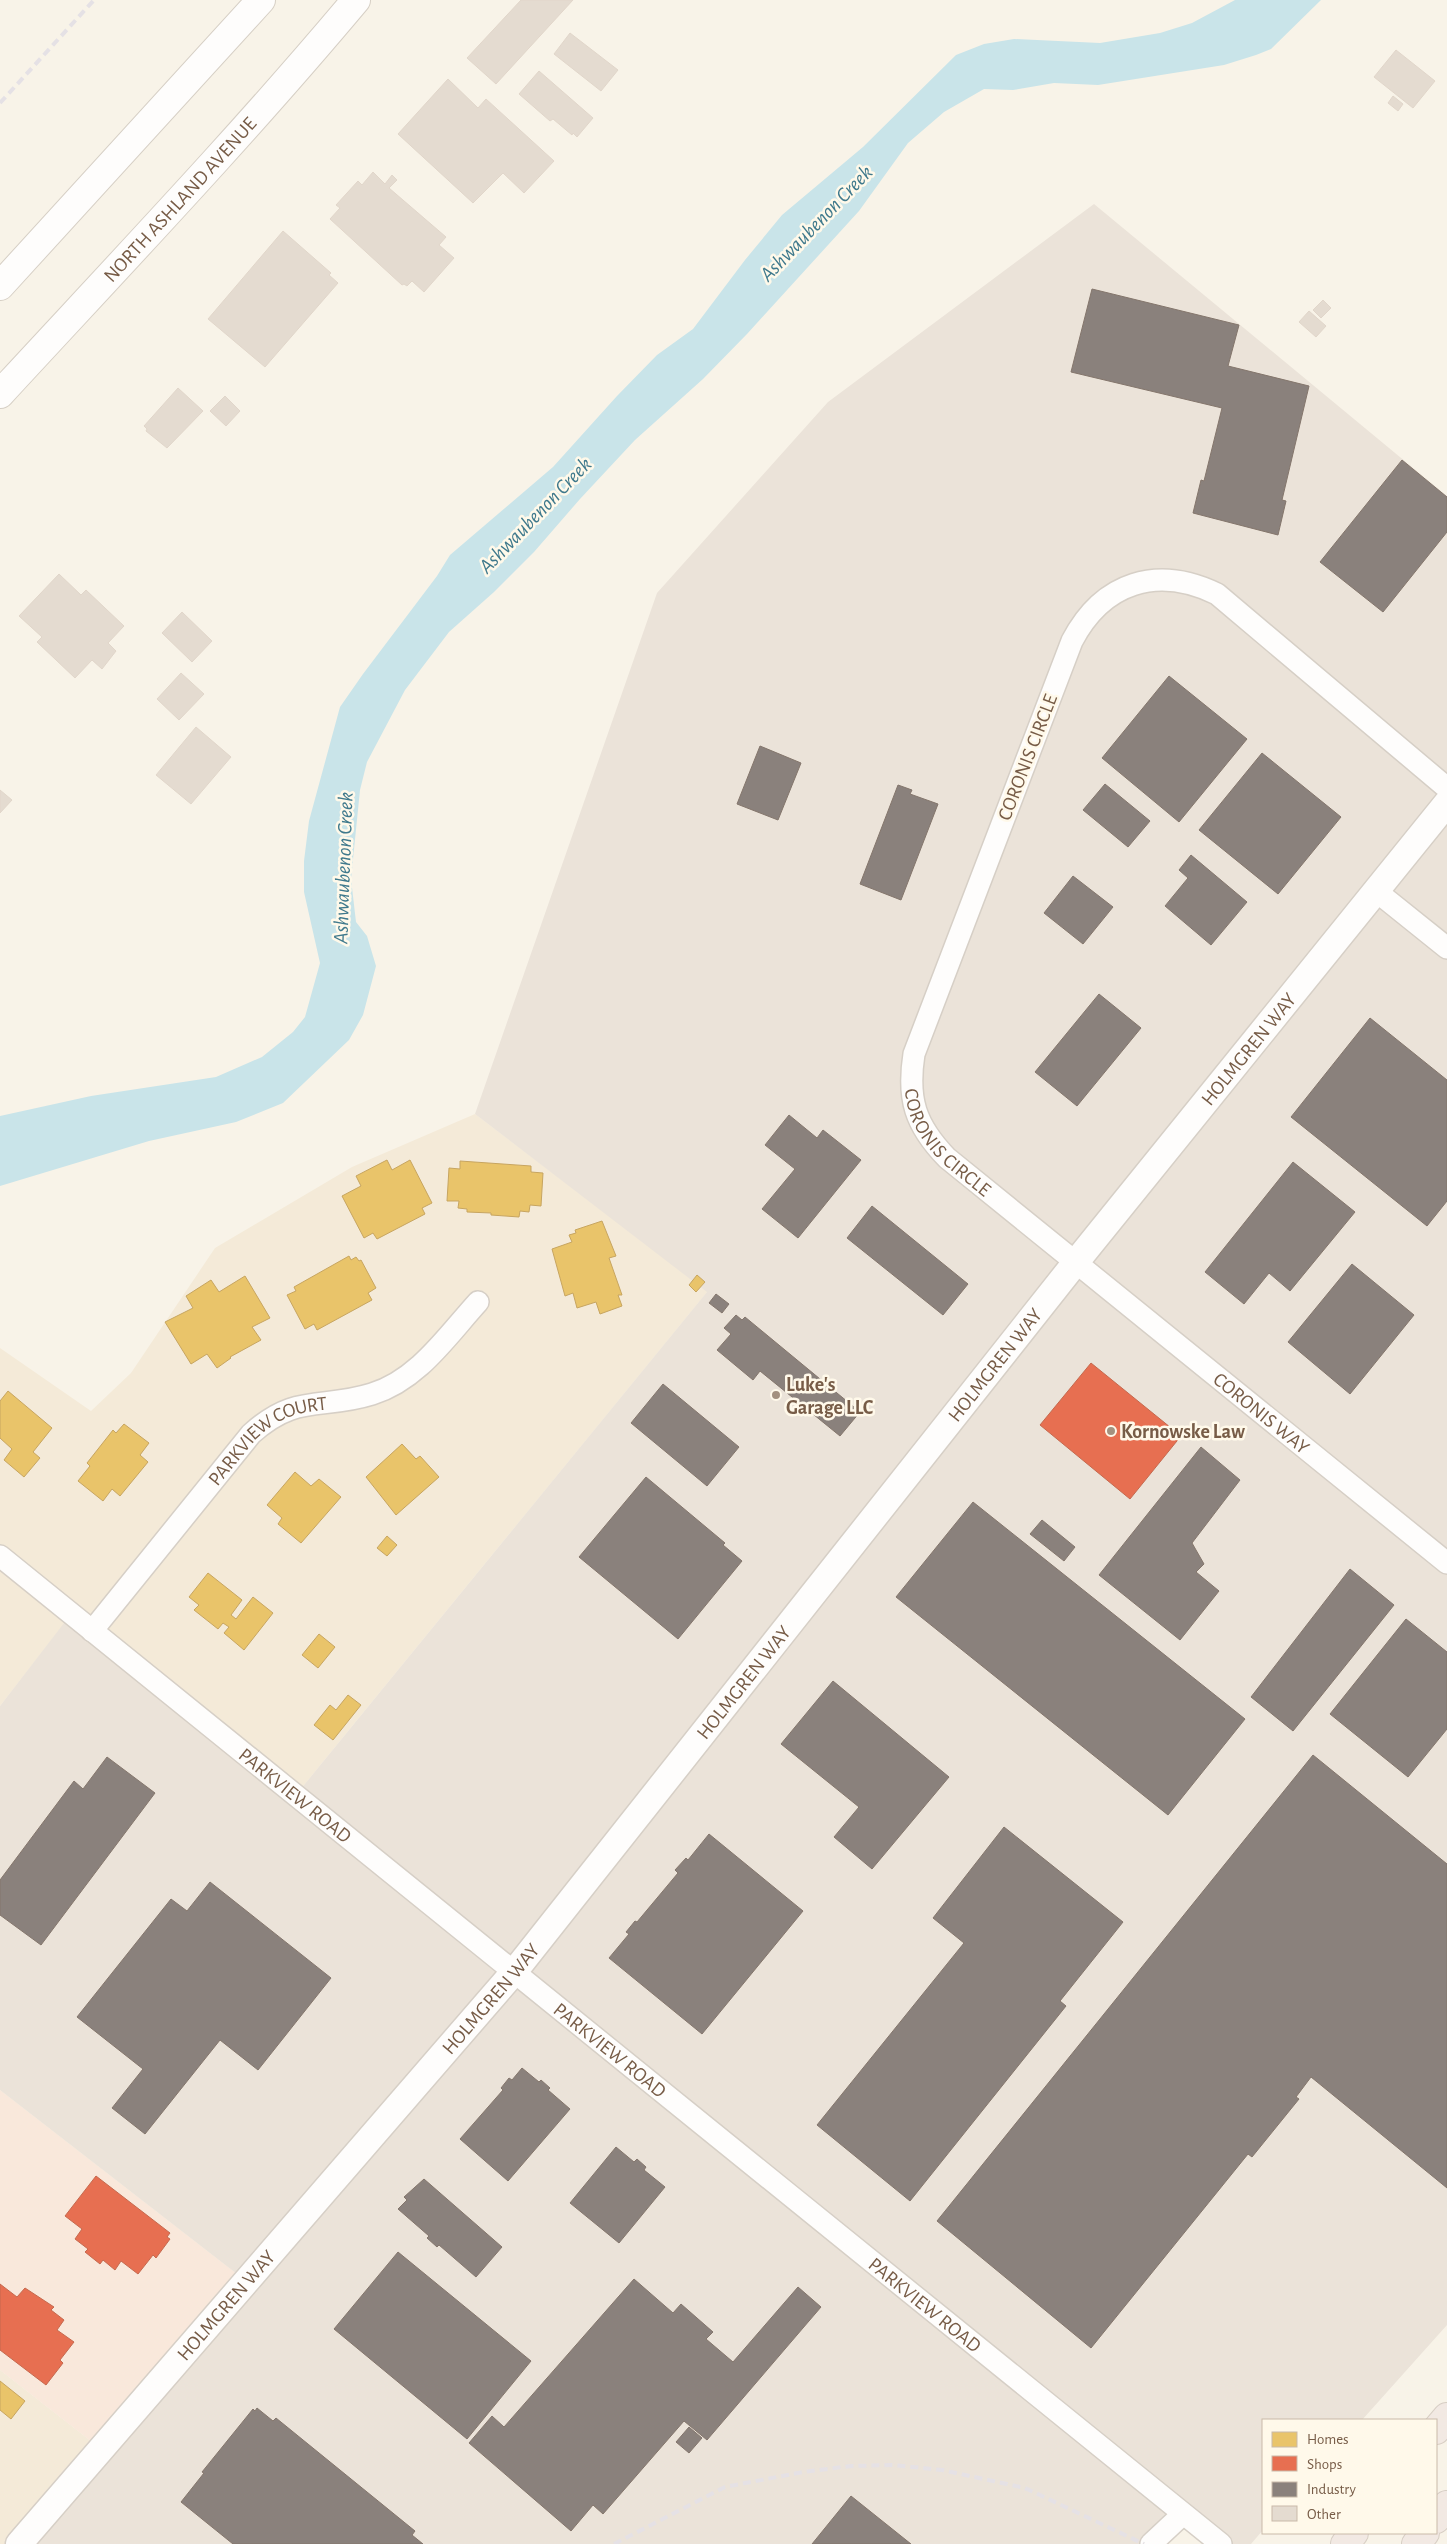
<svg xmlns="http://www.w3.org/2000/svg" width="1447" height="2544" font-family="'Alegreya Sans',sans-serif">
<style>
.residential{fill:#f4ead8}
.commercial{fill:#f9e8db}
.industrial{fill:#ebe3d9}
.water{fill:#c9e4e9}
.homes{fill:#e9c46a;stroke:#c7a560}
.shops{fill:#e76f51;stroke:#c5694e}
.industry{fill:#8a817c;stroke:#84766c}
.building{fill:#e4dbd0;stroke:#e1d6ca}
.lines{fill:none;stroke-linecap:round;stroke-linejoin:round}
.minor-casing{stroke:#d6cfc6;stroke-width:24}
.tertiary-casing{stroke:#d6cfc6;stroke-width:29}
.secondary-casing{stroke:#d6cfc5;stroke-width:30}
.motorway-casing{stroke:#d7cec4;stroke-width:30}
.minor{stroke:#fefdfc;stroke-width:21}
.tertiary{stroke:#fefdfc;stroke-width:26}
.secondary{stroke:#fefdfc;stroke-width:28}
.motorway{stroke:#f2e9e3;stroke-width:28}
.rail{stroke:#e5e1e5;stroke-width:4;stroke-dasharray:8 5;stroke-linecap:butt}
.poi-dot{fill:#a4917f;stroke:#fff9ea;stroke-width:2}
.labels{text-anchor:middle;stroke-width:5;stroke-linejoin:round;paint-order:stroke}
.street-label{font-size:20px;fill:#775c47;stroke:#fff9ea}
.poi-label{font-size:20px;font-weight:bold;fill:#775c47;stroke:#fff9ea;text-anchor:start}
.water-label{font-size:21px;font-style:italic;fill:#3f798c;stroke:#fff9ea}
</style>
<rect width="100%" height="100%" fill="#f8f3e8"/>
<!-- residential -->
<path class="residential" d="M475,1114l233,177 -413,505 -224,-181 -71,91v-358l91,63 40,-38 84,-125 137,-81z
M0,2370l101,79 -82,95h-19z"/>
<!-- commercial -->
<path class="commercial" d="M0,2090l246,191 -145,168 -101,-79z"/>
<!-- industrial -->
<path class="industrial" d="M1094,204l353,292v1829l-85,95h-99v110l-12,14h-30l-38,-30 -32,30h-1132l227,-263 -246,-191v-384l71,-92 224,182 412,-504 -232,-178 182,-521 171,-191z"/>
<!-- water -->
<path class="water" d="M1235,0h86l-50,49 -15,6 -32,10 -126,20 -44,-2 -41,7 -29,-1 -40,23 -36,31 -49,68 -112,123 -44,45 -68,61 -55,59 -46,53 -40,40 -45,40 -44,58 -38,72 -7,28 -9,89 5,43 11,14 9,30 -13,49 -14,25 -66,63 -47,19 -87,19 -149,45v-70l91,-20 125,-19 46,-20 31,-25 12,-15 15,-54 -16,-71v-31l5,-40 31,-114 23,-33 74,-98 13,-21 103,-88 64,-71 40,-41 36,-26 52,-69 37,-45 81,-68 93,-92 28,-11 30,-5 86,4 60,-10 32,-10z"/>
<!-- homes -->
<path class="homes" d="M387,1160l5,10 18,-10 22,43 -10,5 3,6 -48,25 -4,-6 -9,5 -22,-42 19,-10 -5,-10z
M460,1161l71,5v6l12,1 -2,33 -11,-1 -1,7 -9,-1 -1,6 -28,-2v-2l-24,-1v-3l-9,-1 1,-7h-12l2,-33 11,1z
M602,1221l14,35 -7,2 13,37h-4l4,11 -22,8 -4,-12 -19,6 -4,-15 -8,3 -13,-47 20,-7 -3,-7 7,-2 -1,-3z
M349,1256l2,4 5,-3 3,4 2,-1 15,28 -8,5 4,7 -55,30 -3,-6 -9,5 -18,-34 9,-4 -2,-4z
M697,1275l8,7 -9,10 -7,-7z
M245,1276l25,42 -18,9 9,13 -31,17 1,1 -14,10 -10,-14 -16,10 -26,-42 28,-14 -7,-12 25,-16 8,12z
M8,1391l44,37 -19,24 7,6 -16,19 -20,-17 8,-11 -12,-11v-37z
M124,1424l25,19 -9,12 8,7 -28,34 -8,-7 -9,12 -25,-20 12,-15 -3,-3 26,-33 3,3z
M402,1444l14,15 4,-3 19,21 -43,38 -30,-38z
M295,1472l16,14 8,-7 22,18 -40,46 -23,-19 4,-6 -15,-13z
M387,1536l10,9 -10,11 -10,-8z
M208,1573l34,27 -11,15 5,4 17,-22 20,16 -29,37 -20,-17 5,-6 -6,-4 -5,6 -24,-19 5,-5 -10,-8z
M319,1634l16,13 -17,21 -16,-13z
M348,1695l13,10 -28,35 -19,-15 16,-20 6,5z
M0,2381l25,20 -14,18 -11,-9z"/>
<!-- shops -->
<path class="shops" d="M1091,1363l90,73 -51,63 -90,-74z
M96,2176l74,57 -3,4 3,2 -14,19 -3,-3 -15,19 -17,-13 -6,9 -12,-10 -3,4 -15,-12 3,-3 -13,-10 7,-10 -17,-13z
M0,2284l17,13 8,-9 29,19 -3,3 13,10 -7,10 17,12 -14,18 3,3 -17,22 -46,-35z"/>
<!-- industry -->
<path class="industry" d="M1092,289l147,36 -11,41 81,20 -27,114 4,1 -8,34 -85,-22 8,-33 3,1 18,-73 -151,-36z
M1402,460l45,37v35l-64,80 -63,-50z
M1169,676l78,63 -68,83 -77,-64z
M760,746l41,17 -23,57 -41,-16z
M1262,753l79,64 -63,77 -79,-64z
M1105,784l45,37 -22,26 -45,-37z
M898,785l14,5 -2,4 28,10 -37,96 -41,-16z
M1191,855l56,47 -36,43 -46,-39 23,-28 -9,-8z
M1073,876l40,31 -30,37 -39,-31z
M1099,994l42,34 -64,78 -42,-34z
M1370,1018l77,62v121l-20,25 -136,-109z
M789,1115l28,23 6,-8 38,30 -63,78 -36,-29 33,-40 -30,-24z
M1293,1162l62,50 -65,79 -21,-18 -25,31 -39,-32z
M872,1206l96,78 -25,31 -96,-77z
M1352,1264l62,51 -64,79 -62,-52z
M716,1294l13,10 -7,9 -13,-10z
M736,1315l6,5 3,-3 115,95 -20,24 -80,-65 -7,9 -36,-30 14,-16 -7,-6z
M663,1384l76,63 -32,39 -76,-63z
M1201,1447l39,33 -48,63 12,21 -8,8 23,19 -39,49 -81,-65z
M646,1477l79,66 -2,2 19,16 -64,78 -99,-82z
M973,1502l272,217 -77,96 -272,-218z
M1042,1520l33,27 -11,14 -34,-27z
M1350,1569l44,36 -101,126 -42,-34z
M1406,1619l41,33v77l-39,48 -78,-63z
M833,1681l116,96 -77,92 -38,-32 25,-30 -78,-63z
M1313,1755l134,109v324l-136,-111 -15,20 3,2 -47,58 -4,-3 -157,194 -154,-127z
M107,1757l48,36 -114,152 -41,-30v-35l74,-99 9,8z
M1004,1827l119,95 -63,79 6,5 -156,195 -93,-76 147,-182 -31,-25z
M709,1834l94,77 -101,123 -93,-76 20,-24 -3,-2 9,-11 2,1 41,-49 -3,-3 11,-12 2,2z
M210,1882l121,96 -73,92 -38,-30 -75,94 -33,-26 31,-39 -66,-52 94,-118 16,12z
M522,2068l17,14 2,-2 9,8 -2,2 22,19 -62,72 -48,-42 43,-49 -2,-2 8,-10 3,2z
M616,2147l18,15 3,-3 9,8 -2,3 21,17 -46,56 -49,-40z
M424,2179l78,68 -26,30 -37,-32 -2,2 -10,-9 2,-2 -31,-27 9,-9 -3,-3z
M398,2252l133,109 -64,78 -133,-110z
M634,2279l39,34 8,-9 32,28 -7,7 27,23 65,-75 23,20 -114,133 -23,-19 -81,93 -10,-9 -22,26 -102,-88 23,-27 12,11z
M257,2408l16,13 3,-3 139,113 -3,4 11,9h-190l-52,-42 23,-29 -2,-1 51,-63 2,2z
M689,2427l13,11 -13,15 -13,-11z
M851,2496l60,48h-99z"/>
<!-- building -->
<path class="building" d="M521,0h52l-77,84 -29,-26z
M570,33l48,37 -17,21 -47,-37z
M1396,50l39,31 -22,27 -39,-31z
M539,71l54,47 -16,19 -4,-4 -1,2 -19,-16 -3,2 -31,-27z
M448,79l30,29 8,-9 68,62 -30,32 -21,-20 -30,30 -75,-69z
M1393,96l10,8 -5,7 -10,-8z
M373,172l12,12 7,-9 5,5 -8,8 57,49 -7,8 15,13 -30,34 -12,-11 -5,5 -3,-2 -2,1 -72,-66 10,-11 -4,-3 22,-24 4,4z
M283,231l48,42 -2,2 9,8 -73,84 -57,-48z
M1323,300l8,8 -10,10 -8,-8z
M1309,311l17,15 -10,11 -17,-15z
M178,388l25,23 -36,37 -21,-17 1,-2 -3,-3z
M225,396l15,15 -14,15 -16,-15z
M59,574l22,21 5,-5 38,36 -16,17 8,8 -14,18 -10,-9 -17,18 -38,-36 5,-5 -23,-21z
M182,612l30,29 -20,21 -30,-29z
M181,673l23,21 -25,26 -22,-21z
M196,727l35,30 -40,47 -35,-29z
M0,790l12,10 -12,13z"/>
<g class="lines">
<!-- minor casing -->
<g class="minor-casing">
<g id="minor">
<path id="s1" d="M1447,788l-230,-194c-60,-29 -114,-12 -145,47l-158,413c-7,45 1,71 33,104l500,405"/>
<path d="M1376,891l71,57"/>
<path id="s2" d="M0,1556l1221,988"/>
<path id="s3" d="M92,1631l159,-197c45,-41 70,-24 121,-40 46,-14 75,-58 106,-92"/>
<path d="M1151,2544l32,-30"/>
</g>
</g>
<!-- tertiary casing -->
<g class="tertiary-casing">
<g id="tertiary">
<path id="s4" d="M19,2544l495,-572 562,-710 371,-459"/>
</g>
</g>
<!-- secondary casing -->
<g class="secondary-casing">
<g id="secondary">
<path d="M0,286l261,-286"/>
<path id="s5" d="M0,394c120,-130 242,-258 356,-394"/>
</g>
</g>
<!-- motorway casing -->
<g class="motorway-casing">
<path id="motorway" d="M1436,2430l11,-13
M1436,2519l11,-14
M1345,2544l9,-11
M1416,2544l9,-11"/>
</g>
<!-- minor -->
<use href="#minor" class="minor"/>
<!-- tertiary -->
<use href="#tertiary" class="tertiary"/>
<!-- secondary -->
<use href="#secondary" class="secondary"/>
<!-- motorway -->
<use href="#motorway" class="motorway"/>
<!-- rail -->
<path class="rail" d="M0,103l94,-103
M614,2544l111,-57 78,-15 48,-6 42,-1 49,5 83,18 119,56"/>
</g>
<!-- markers -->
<g class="poi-dot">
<circle cx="776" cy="1395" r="5"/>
<circle cx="1111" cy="1431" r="5"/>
</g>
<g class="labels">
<!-- street labels -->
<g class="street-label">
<text dy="7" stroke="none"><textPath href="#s5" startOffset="265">NORTH ASHLAND AVENUE</textPath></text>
<text transform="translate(1027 757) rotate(-69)" y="7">CORONIS CIRCLE</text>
<text dy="7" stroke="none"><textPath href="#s4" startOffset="1936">HOLMGREN WAY</textPath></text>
<text dy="7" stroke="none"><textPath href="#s1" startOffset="1016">CORONIS CIRCLE</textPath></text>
<text dy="7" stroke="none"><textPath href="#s4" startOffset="1531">HOLMGREN WAY</textPath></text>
<text dy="7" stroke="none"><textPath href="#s1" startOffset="1434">CORONIS WAY</textPath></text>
<text dy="7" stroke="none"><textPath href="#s3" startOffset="264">PARKVIEW COURT</textPath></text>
<text dy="7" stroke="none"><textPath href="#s4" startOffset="1126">HOLMGREN WAY</textPath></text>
<text dy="7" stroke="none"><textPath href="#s2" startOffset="380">PARKVIEW ROAD</textPath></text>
<text dy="7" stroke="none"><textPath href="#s4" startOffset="721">HOLMGREN WAY</textPath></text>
<text dy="7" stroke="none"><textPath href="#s2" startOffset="785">PARKVIEW ROAD</textPath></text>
<text dy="7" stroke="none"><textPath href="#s4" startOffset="316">HOLMGREN WAY</textPath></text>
<text dy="7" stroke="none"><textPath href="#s2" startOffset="1190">PARKVIEW ROAD</textPath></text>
</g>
<!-- poi labels -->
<g class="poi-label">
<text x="786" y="1391">Luke's<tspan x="786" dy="23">Garage LLC</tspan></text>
<text x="1121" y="1438">Kornowske Law</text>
</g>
<!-- water labels -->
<g class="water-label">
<text transform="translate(816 223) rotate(-46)" y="7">Ashwaubenon Creek</text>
<text transform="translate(535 515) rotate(-46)" y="7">Ashwaubenon Creek</text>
<text transform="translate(343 868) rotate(-88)" y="7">Ashwaubenon Creek</text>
</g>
</g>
<!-- legend -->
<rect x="1262" y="2419" width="175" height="115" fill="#fff9ea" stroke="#c9baa9"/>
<rect x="1272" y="2432" width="25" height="15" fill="#e9c46a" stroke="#c9baa9"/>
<text x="1307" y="2444" font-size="15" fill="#775c47">Homes</text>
<rect x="1272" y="2456" width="25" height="15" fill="#e76f51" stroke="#c9baa9"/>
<text x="1307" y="2469" font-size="15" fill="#775c47">Shops</text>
<rect x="1272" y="2482" width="25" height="15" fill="#8a817c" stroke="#c9baa9"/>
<text x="1307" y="2494" font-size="15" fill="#775c47">Industry</text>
<rect x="1272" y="2506" width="25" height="15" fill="#e4dbd0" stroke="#c9baa9"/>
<text x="1307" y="2519" font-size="15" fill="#775c47">Other</text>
</svg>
